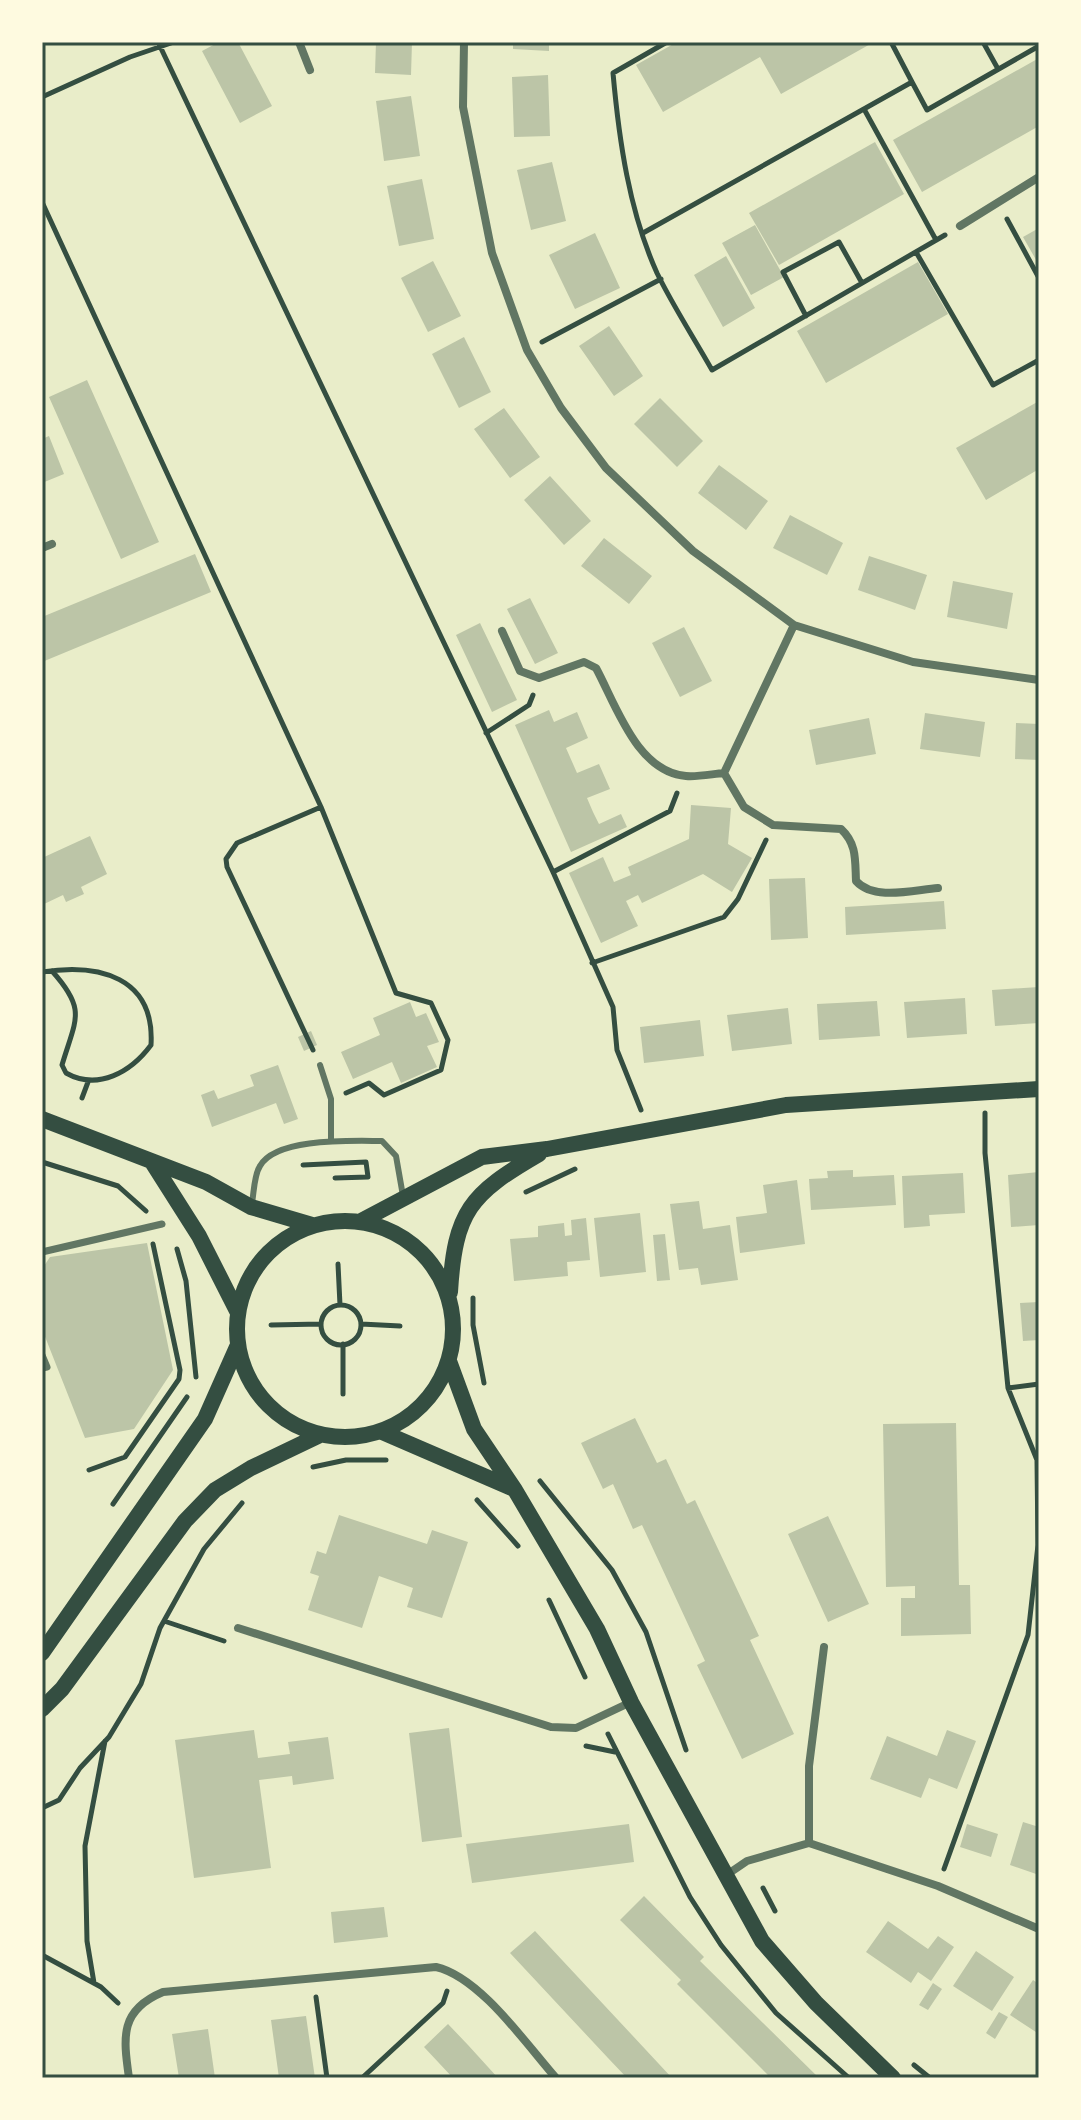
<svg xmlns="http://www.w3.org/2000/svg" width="1081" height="2120" font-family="Ubuntu,sans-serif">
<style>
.building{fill:#bcc5a7}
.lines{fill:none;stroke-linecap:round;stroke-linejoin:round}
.path{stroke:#344e41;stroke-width:5}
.service{stroke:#617663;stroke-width:6}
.pedestrian{stroke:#617663;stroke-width:7}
.minor{stroke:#617663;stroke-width:8}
.secondary{stroke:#344e41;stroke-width:16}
.neatline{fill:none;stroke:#344e41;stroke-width:3}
</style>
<rect width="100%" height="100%" fill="#e9edc9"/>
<!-- building -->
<path class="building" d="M219,42h19l34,64 -32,17 -38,-72z
M376,42h36l-1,33 -36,-2z
M513,42h36v9l-36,-2z
M677,42h197l-93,52 -21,-37 -97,55 -27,-47z
M1039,58v68l-117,66 -29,-52z
M548,75l2,61 -36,1 -2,-60z
M411,96l9,60 -36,5 -8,-60z
M875,142l29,52 -125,71 -30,-52z
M552,162l14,59 -35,9 -14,-60z
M422,179l12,60 -35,7 -12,-60z
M755,225l29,52 -33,18 -29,-52z
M1039,228v37l-16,-28z
M595,233l25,55 -45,21 -26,-54z
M726,256l29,52 -32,19 -29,-52z
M433,261l28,55 -33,16 -27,-54z
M918,262l30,52 -122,69 -29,-52z
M609,326l34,50 -29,20 -35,-50z
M464,337l27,55 -32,16 -27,-54z
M87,380l72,162 -38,17 -72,-162z
M660,398l43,43 -26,26 -43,-43z
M1039,401v68l-53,31 -30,-52z
M504,408l36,49 -30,21 -36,-49z
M49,436l15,38 -22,9v-44z
M719,465l49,36 -22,29 -48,-37z
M550,476l41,45 -27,24 -40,-45z
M790,515l53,28 -16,32 -54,-27z
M604,538l48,38 -23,28 -48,-38z
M195,554l16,38 -169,70v-45z
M869,556l58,19 -12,35 -57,-20z
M953,581l60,12 -6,36 -60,-12z
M530,598l28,55 -23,11 -28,-55z
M480,623l37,77 -25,12 -36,-77z
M684,627l28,54 -32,16 -28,-54z
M549,710l5,12 23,-10 11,26 -22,10 11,25 22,-9 11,25 -23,9 6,14 6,12 22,-10 6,13 -56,25 -56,-127z
M925,713l60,9 -5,35 -60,-8z
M869,718l7,36 -60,11 -7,-35z
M1016,723l23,1v36l-24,-1z
M691,805l40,3 -3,36 24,14 -20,34 -29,-18 -61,29 -4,-8 -12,6 12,25 -37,17 -32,-70 34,-16 11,25 17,-7 -3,-8 61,-28z
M90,836l17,38 -26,13 3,7 -18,8 -3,-7 -21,10v-47z
M805,878l3,60 -37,2 -2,-61z
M944,901l2,28 -100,6 -1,-28z
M1039,987v36l-44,3 -3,-36z
M965,998l2,36 -60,4 -3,-36z
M877,1001l3,35 -61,4 -2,-36z
M410,1002l6,15 10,-4 13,29 -12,4 10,21 -36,16 -9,-21 -39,17 -12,-27 39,-17 -7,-17z
M788,1008l4,36 -60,7 -5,-36z
M700,1020l4,36 -60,7 -4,-36z
M311,1031l6,14 -13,6 -6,-14z
M278,1065l20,54 -14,5 -8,-21 -64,24 -11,-32 13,-5 4,9 36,-13 -4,-11z
M853,1170v7l41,-2 2,30 -85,5 -2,-31 19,-1 -1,-7z
M1039,1172v53l-28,2 -3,-52z
M963,1173l2,40 -36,2 1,11 -26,2 -2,-52z
M797,1180l8,64 -65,9 -4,-36 31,-4 -4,-28z
M699,1201l4,28 27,-4 8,55 -37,5 -3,-17 -19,2 -9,-66z
M640,1213l6,59 -46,5 -6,-59z
M586,1218l4,42 -23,2 1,14 -54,5 -4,-42 28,-2v-11l26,-3 1,13 7,-1 -1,-15z
M665,1234l5,46 -13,1 -4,-46z
M147,1243l26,127 -39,59 -49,9 -43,-109v-60l8,-12z
M1039,1302v38l-16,1 -3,-38z
M635,1418l22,45 9,-4 21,45 8,-4 64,136 -9,4 44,94 -52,25 -45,-94 8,-4 -63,-136 -9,4 -20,-45 -10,5 -22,-46z
M956,1423l3,162h11l1,49 -70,2v-38h14v-12l-29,1 -3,-163z
M339,1515l88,29 5,-14 36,12 -26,76 -35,-11 6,-19 -34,-12 -17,52 -54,-18 11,-34 -9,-3 7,-22 9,3z
M828,1516l41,88 -41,18 -40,-88z
M449,1728l13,109 -40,5 -13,-109z
M254,1730l4,28 32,-4 -2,-12 40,-5 6,42 -41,6 -1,-9 -33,4 12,88 -77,10 -19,-138z
M947,1730l29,11 -19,48 -28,-11 -8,20 -51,-19 17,-43 50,20z
M1023,1822l16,5v48l-29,-10z
M629,1824l5,38 -162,21 -6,-39z
M967,1824l31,10 -7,23 -31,-10z
M644,1896l60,61 -4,4 119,117h-48l-94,-94 4,-4 -61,-60z
M384,1907l4,30 -54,6 -3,-31z
M888,1921l40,28 10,-13 16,11 -23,34 -13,-9 -7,11 -45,-31z
M535,1931l97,104 40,43h-45l-19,-20 -98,-105z
M976,1951l38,26 -22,34 -39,-25z
M1033,1980l6,4v50l-29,-19z
M933,1983l9,6 -14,21 -9,-5z
M999,2012l9,5 -13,22 -9,-6z
M306,2016l9,62h-36l-8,-58z
M448,2024l20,21 30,33h-45l-29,-31z
M208,2029l7,49h-36l-7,-44z"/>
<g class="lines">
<!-- path -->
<path class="path" d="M158,42l395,830 60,135 4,43 24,60
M667,42l-54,31c6,67 16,138 44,200 16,33 37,65 55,97l233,-135
M983,42l15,27
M912,82l15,28 112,-64
M42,97l88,-40 44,-15
M864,109l72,131
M42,202l279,605 75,186 35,10 17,37 -7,30 -57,25 -15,-12 -23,10
M1007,219l32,59
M643,233l269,-151 -21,-40
M916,252l77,133 46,-25
M806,316l-23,-44 56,-30 23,41
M542,342l119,-63
M486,733l43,-28 4,-10
M553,872l117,-61 7,-18
M592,963l132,-46 14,-18 28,-59
M42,972c57,-9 113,5 109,73 -20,27 -53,46 -85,28l-4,-8c14,-47 25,-55 -10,-94
M313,1050l-86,-183 -1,-8 11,-16 84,-36
M82,1098l6,-16
M42,1162l76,24 28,25
M303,1165l63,-3 2,15 -33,1
M526,1192l49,-23
M177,1249l9,32 10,96
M338,1264l2,41
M473,1298v27l11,58
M321 1325a20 20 0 1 1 40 0a20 20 0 1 1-40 0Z
M361,1324l39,2
M271,1325l50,-1
M343,1344v50
M1008,1388l31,-4
M313,1467l33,-7h40
M89,1470l36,-13 54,-78 1,-9 -27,-126
M540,1481l72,89 34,62 40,118
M477,1500l41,46
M113,1504l74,-107
M549,1600l36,77
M164,1621l60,20
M608,1734l82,163 31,48 55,68 73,65
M586,1746l29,6
M42,1808l17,-8 21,-32 29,-31 32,-53 19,-56 44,-79 38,-46
M944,1869l84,-234 10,-90 -1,-85 -29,-72 -23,-235v-40
M763,1888l12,23
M42,1955l59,32 17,16
M94,1983l-7,-42 -2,-95 20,-105
M316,1997l11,81
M914,2065l16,13
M362,2078l81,-75 4,-12"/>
<!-- service -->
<path class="service" d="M320,1065l11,34v41
M252,1203c2,-11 2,-28 8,-37 16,-29 94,-25 122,-25l14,15 7,40"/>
<!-- pedestrian -->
<path class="pedestrian" d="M42,1252l120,-28
M42,1355l5,12 -5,1"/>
<!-- minor -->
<path class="minor" d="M299,42l11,28
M464,42l-1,65 29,146 35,97 34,58 45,60 87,83 101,74 119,37 126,18
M960,226l79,-49
M42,548l10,-4
M502,631l18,40 19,7 45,-16 12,6c20,37 41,104 90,108 12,1 26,-2 38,-3l20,34 29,18 68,4c16,15 14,31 15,52 18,20 57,9 82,7
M724,773l70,-148
M238,1628l313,99 25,1 55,-26
M809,1843v-77l15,-119
M725,1876l22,-15 62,-18 129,43 101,43
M129,2078c-6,-42 -9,-68 34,-86l273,-25c44,10 90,77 120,111"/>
<!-- secondary -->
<path class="secondary" d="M42,1119l164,63 45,25 61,18
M152,1162l47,74 38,75
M361,1221l121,-64 65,-8 239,-44 253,-16
M237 1329a108 108 0 1 1 216 0a108 108 0 1 1-216 0Z
M450,1292c5,-81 20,-98 89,-138
M449,1361l25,68 41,61 82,139 34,73 131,239 54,62 77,75
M382,1432l132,57
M42,1653l163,-234 32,-72
M42,1709l20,-20 123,-168 30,-31 36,-22 69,-33"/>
</g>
<!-- border -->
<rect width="1081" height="2120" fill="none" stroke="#fefae0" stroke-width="88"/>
<rect x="44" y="44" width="993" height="2032" class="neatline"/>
</svg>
